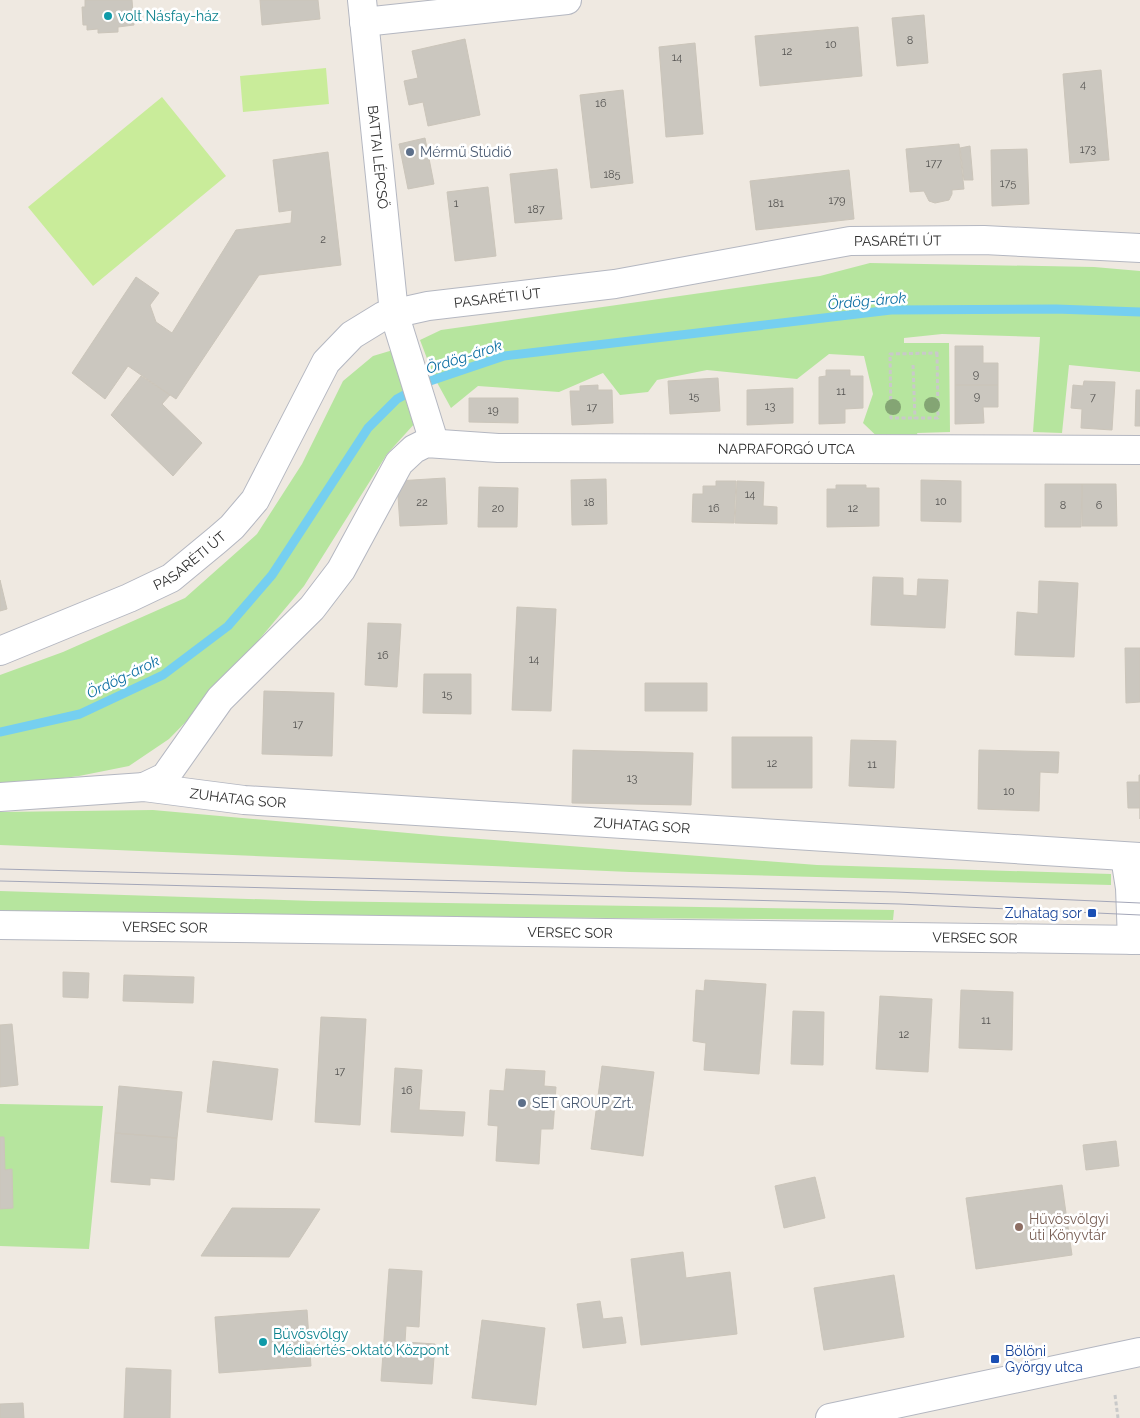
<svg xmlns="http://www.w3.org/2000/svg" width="1140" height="1418" font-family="Raleway,sans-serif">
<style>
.green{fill:#b6e59e}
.pitch{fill:#c9ec9a}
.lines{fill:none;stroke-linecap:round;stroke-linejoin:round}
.stream{stroke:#75cff0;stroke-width:9}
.building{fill:#cbc7bf;stroke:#cbc5ba}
.minor-casing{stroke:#b4b7c1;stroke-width:30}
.secondary-casing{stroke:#b4b7c1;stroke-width:30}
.path{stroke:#c9c9c9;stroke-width:3;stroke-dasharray:4 2.5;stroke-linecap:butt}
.minor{stroke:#fff;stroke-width:28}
.secondary{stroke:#fff;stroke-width:28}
.tram{stroke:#a3a6b8;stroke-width:1}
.tree{fill:#84a574}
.culture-dot{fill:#0f9aa8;stroke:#fff;stroke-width:2}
.service-dot{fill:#5c6f8a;stroke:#fff;stroke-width:2}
.transit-dot{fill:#1a4fb4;stroke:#fff;stroke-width:2}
.education-dot{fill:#8d6e63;stroke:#fff;stroke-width:2}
.labels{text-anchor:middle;stroke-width:5;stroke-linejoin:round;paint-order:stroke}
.number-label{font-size:11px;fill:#555452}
.culture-label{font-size:14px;fill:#0d838f;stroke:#fff;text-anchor:start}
.service-label{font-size:14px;fill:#4e5e75;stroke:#fff;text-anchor:start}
.street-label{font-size:14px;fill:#2e2e2e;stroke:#fff}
.transit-label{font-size:14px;fill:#164399;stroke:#fff;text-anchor:end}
.education-label{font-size:14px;fill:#785e54;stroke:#fff;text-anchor:start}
.water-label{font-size:15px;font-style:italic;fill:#0d6fa3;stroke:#fff}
</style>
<rect width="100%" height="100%" fill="#efe9e1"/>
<!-- green -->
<path class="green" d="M870,263l224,4 46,4v101l-71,-7 -7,68 -29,-1 7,-95 -98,-3 -38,4v5h45l1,89 -33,1 3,9 -33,4 -24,-23 10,-29 -9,-38 -35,-2 -32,25 -90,-9 -50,10 -9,12 -28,3 -17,-22 -44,19 -81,-6 -27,22 -17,-31 -14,-37 21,-10 379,-54z
M393,350l23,72 -29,32 -83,132 -87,104 -48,49 -40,27 -50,10 -79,10v-111l63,-23 122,-54 72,-64 45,-70 41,-83 30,-25z
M153,810l288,26 376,29 294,9v11l-481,-13 -630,-27v-33z
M0,891l314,10 580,9 -1,10 -577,-4 -316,2z
M0,1104l103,2 -14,143 -89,-3z"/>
<!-- pitch -->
<path class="pitch" d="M326,68l3,36 -86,8 -3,-36z
M162,97l64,79 -133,110 -65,-79z"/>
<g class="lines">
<!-- stream -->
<path class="stream" d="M0,732l80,-18 83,-39 65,-49 44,-51 96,-147 29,-29 33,-18 74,-25 387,-46 165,-1 84,3"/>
</g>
<!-- building -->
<path class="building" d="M85,0h47l2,25 -16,2v5l-20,1v-4l-11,1v-5h-4l-1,-18h3z
M260,0h58l2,19 -58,6z
M924,15l4,48 -31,3 -5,-48z
M858,27l4,49 -102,10 -5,-50z
M465,39l15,76 -52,11 -5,-24 -14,3 -5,-24 14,-3 -6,-27z
M695,43l8,91 -37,3 -7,-90z
M1101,70l8,90 -39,3 -7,-89z
M623,90l10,93 -42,5 -11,-93z
M425,138l9,46 -26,5 -9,-45z
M959,144l5,45 -12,1v4l-3,6 -14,3 -6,-2 -5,-10 -14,1 -4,-43z
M970,146l3,34h-9l-4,-32z
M1027,149l2,55 -37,2 -1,-56z
M328,152l13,113 -82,10 -83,124 -48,-33 -23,33 -33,-26 64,-96 23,16 -9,12 6,17 16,11 64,-103 55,-7 1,-13 -13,2 -6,-52z
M557,169l5,50 -47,4 -5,-49z
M849,170l5,49 -98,11 -6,-49z
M488,187l8,69 -41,5 -8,-69z
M955,346h28v17h15v22h-43z
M826,370h24v6h13v32l-18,1v14l-26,1v-47l7,-1z
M141,376l29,19 -8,9 40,39 -29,33 -62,-61z
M718,378l2,33 -50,3 -2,-33z
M1084,381l31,1 -3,48 -31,-2 1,-19 -11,-1 2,-23 10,1z
M598,385v5h14l1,33 -41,2 -2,-34h10v-5z
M955,385h43v22h-15l1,16 -29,1z
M793,388v35l-46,2v-35z
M1136,390h4v36h-5z
M469,398h49v25l-49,-1z
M445,478l2,46 -47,2 -3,-45z
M606,479l1,45 -35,1 -1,-45z
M921,480l40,1v41l-40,-1z
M716,481h20l-2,42 -42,-1 1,-28h10v-8h13z
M737,481l27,1 -1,24 14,1v17l-42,-1z
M1045,484h37l-1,43h-36z
M1082,484h34l1,42h-35z
M836,485h30v3h13v38l-52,1v-38h9z
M479,487l39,1 -1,39h-39z
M873,577l30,1v17l14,1 1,-17 30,1 -3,48 -74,-3z
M0,580l7,29 -7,2z
M1039,581l39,2 -4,74 -59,-2 2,-43 21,2z
M517,607l39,2 -5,102 -39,-1z
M368,623l33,1 -4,63 -32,-2z
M1125,648h15v54l-14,1z
M424,674h47v40l-48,-1z
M645,683h62v28h-62z
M264,691l70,2 -2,63 -70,-2z
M732,737h80v51h-80z
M851,740l45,1 -2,47 -45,-2z
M573,750l120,3 -2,52 -119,-2z
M979,750l80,2 -1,21 -18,-1 -1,39 -61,-2z
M1139,775h1v44v-11h-12l-1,-26h12z
M63,972l26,1 -1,25 -25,-1z
M124,975l70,2 -1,26 -70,-2z
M705,980l61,4 -7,90 -55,-4 2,-27 -13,-2 3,-51 8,1z
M961,990l52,2 -1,58 -53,-2z
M880,996l52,3 -4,73 -52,-3z
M793,1011l31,1 -1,53 -32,-1z
M321,1017l45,2 -6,106 -45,-3z
M12,1024l6,61 -18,2v-62z
M213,1061l65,8 -6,51 -65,-8z
M602,1066l52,6 -11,84 -52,-7z
M395,1068l27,2 -3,40 46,2 -2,24 -72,-4z
M506,1069l39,2 -1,15 12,1 -3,42h-12l-2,35 -43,-3 2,-35 -10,-1 2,-35 14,1z
M119,1086l63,6 -5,46 -62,-5z
M115,1133l62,5 -3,42 -24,-2v7l-39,-3z
M0,1137h4l1,33 7,-1 1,39 -13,1z
M1116,1141l3,25 -33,4 -3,-25z
M815,1177l10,41 -41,10 -9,-42z
M1062,1185l10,70 -96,14 -10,-71z
M232,1208l88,1 -31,48 -88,-1z
M683,1252l3,26 44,-6 7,62 -96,11 -10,-86z
M389,1269l33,2 -3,56 -13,-1 -1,16 30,2 -3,40 -51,-3z
M894,1275l10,62 -80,13 -10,-62z
M600,1301l3,18 19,-2 4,26 -43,5 -6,-44z
M307,1310l4,56 -92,7 -4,-56z
M482,1320l63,8 -9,77 -64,-7z
M126,1368l45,2 -1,48h-46z
M23,1403l1,15h-24v-14z"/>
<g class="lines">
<!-- minor casing -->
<g class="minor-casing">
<g id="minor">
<path id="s1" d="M362,0l32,313 40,129"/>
<path d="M364,22l203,-22"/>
<path id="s2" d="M0,651l129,-53 42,-20 46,-38 15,-13 23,-27 71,-138 26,-27 31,-19 45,-10 187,-22 235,-43 134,-1 156,8"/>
<path id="s3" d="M144,787l21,-10 55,-78 92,-91 29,-38 58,-107 15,-14 12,-6 72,5 642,2"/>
<path id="s4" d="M0,797l144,-10 100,13 896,57"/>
<path d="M1125,857l5,31 2,52"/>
<path id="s5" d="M0,925l1140,15"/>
</g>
</g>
<!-- secondary casing -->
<g class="secondary-casing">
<path id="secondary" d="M830,1418l310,-66"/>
</g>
<!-- path -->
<path class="path" d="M937,353l1,65h-47l-1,-64z
M913,365l2,54
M1115,1395l3,23"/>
<!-- minor -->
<use href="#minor" class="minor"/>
<!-- secondary -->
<use href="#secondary" class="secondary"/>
<!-- tram -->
<path class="tram" d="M0,869l896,23 244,11
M0,881l900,23 240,11"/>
</g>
<!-- trees -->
<g class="tree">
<circle cx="932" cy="405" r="8"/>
<circle cx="893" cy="407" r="8"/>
</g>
<!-- markers -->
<g class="culture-dot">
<circle cx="108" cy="16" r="5"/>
<circle cx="263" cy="1342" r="5"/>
</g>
<g class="service-dot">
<circle cx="410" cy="152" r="5"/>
<circle cx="522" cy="1103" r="5"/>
</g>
<g class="transit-dot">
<rect x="1087" y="908" width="10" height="10" rx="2.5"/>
<rect x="990" y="1354" width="10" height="10" rx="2.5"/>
</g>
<circle class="education-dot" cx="1019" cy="1227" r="5"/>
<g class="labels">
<!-- number labels -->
<g class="number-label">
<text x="910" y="44">8</text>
<text x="831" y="48">10</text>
<text x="787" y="55">12</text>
<text x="677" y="61">14</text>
<text x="1083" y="88">4</text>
<text x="601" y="107">16</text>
<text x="1088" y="153">173</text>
<text x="934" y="167">177</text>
<text x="612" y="178">185</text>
<text x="1008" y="187">175</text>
<text x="837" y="204">179</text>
<text x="456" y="207">1</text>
<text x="776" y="207">181</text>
<text x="536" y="213">187</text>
<text x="323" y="243">2</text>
<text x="976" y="378">9</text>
<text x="841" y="395">11</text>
<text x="694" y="400">15</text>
<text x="977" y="400">9</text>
<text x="1093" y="401">7</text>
<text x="770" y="410">13</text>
<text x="592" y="411">17</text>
<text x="493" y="414">19</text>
<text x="750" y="498">14</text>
<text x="941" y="505">10</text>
<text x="422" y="506">22</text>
<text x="589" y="506">18</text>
<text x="1063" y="509">8</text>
<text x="1099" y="509">6</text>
<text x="498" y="512">20</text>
<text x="714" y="512">16</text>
<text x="853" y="512">12</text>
<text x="383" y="659">16</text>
<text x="534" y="663">14</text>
<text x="447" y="698">15</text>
<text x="298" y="728">17</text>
<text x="772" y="767">12</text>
<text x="872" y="768">11</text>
<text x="632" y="782">13</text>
<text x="1009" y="795">10</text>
<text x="986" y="1024">11</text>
<text x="904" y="1038">12</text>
<text x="340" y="1075">17</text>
<text x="407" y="1094">16</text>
</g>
<!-- culture labels -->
<g class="culture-label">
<text x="118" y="21">volt Násfay-ház</text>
<text x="273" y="1339">Bűvösvölgy<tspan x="273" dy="16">Médiaértés-oktató Központ</tspan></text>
</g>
<!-- service labels -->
<g class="service-label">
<text x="420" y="157">Mérmű Stúdió</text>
<text x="532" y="1108">SET GROUP Zrt.</text>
</g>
<!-- street labels -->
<g class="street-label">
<text dy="5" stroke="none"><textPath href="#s1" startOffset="158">BATTAI LÉPCSŐ</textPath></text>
<text dy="5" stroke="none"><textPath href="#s2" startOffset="1051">PASARÉTI ÚT</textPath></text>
<text dy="5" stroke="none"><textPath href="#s2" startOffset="646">PASARÉTI ÚT</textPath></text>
<text dy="5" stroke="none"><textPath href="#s3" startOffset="812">NAPRAFORGÓ UTCA</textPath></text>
<text dy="5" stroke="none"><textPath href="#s2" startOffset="211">PASARÉTI ÚT</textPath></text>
<text dy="5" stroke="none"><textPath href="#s4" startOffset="239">ZUHATAG SOR</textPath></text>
<text dy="5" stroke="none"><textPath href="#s4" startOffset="644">ZUHATAG SOR</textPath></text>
<text dy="5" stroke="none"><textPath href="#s5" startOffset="165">VERSEC SOR</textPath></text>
<text dy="5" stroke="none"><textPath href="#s5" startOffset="570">VERSEC SOR</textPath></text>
<text dy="5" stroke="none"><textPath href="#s5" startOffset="975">VERSEC SOR</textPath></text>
</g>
<!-- transit labels -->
<g class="transit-label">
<text x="1082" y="918">Zuhatag sor</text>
<text x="1005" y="1356" text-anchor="start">Bölöni<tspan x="1005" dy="16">György utca</tspan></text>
</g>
<!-- education labels -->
<g class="education-label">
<text x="1029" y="1224">Hűvösvölgyi<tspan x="1029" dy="16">úti Könyvtár</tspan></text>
</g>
<!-- water labels -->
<g class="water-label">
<text transform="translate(867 301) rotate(-5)" y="5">Ördög-árok</text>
<text transform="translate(464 357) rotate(-18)" y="5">Ördög-árok</text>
<text transform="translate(123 677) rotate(-26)" y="5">Ördög-árok</text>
</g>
</g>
</svg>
